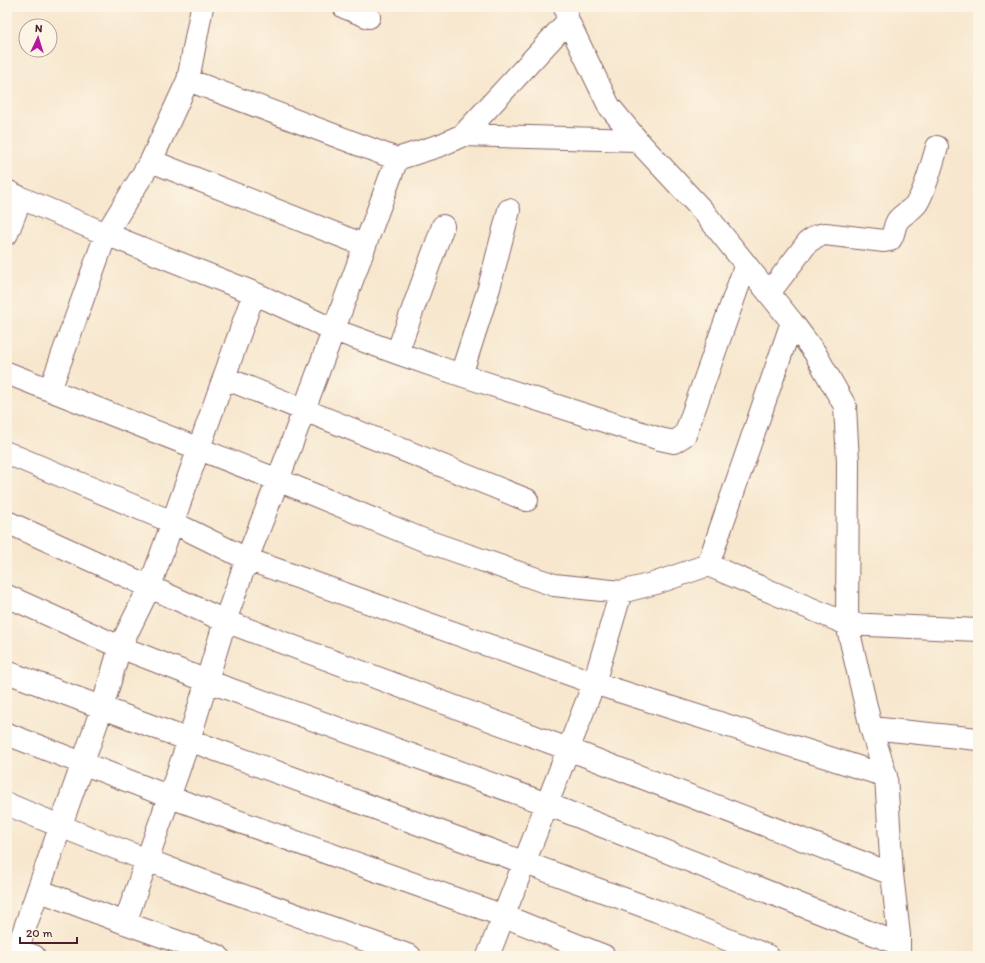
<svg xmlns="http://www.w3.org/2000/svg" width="985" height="963" font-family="Itim,sans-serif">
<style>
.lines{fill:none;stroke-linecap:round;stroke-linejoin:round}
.street-casing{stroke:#876564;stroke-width:24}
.street{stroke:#fff;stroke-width:22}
</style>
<rect width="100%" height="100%" fill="#fcf5e5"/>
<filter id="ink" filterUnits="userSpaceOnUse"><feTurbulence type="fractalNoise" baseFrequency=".025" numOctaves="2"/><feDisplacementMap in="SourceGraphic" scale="8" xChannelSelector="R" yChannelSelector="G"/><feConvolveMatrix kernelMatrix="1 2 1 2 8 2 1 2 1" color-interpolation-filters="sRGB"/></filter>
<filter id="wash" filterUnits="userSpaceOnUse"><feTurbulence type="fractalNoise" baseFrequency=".012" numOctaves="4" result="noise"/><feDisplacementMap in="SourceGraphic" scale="16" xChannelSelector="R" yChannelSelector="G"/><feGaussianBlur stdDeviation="0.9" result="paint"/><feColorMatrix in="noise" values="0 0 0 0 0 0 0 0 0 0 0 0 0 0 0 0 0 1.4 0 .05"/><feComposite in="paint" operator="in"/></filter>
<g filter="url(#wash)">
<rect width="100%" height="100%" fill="#f7e7ce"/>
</g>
<g filter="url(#ink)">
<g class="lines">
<!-- street casing -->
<g class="street-casing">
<path id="street" d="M344,7l25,10
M565,7l3,14 41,85 28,34 66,71 89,111 23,31 30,53 3,56 -1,162 24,104 15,48 6,98 7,61v21
M188,80l14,-73
M463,135l105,-114
M151,161l213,84
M7,191l14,7 85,36 -56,156
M7,234l14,-36
M254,293l-148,-59 45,-73 37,-81 209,79
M769,293l39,-51 9,-6 8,-2 59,7 6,-1c5,-6 3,-13 8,-20 5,-6 14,-10 19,-17 8,-12 16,-42 20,-56
M397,353l46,-127
M7,373l271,107 143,59 133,46 67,7 35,-9 52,-18 84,-243
M461,375l28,-87 20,-78
M225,378l302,122
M7,453l165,69 75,37 347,124 292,93
M7,522l218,99 343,128 324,125
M708,565l139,59 131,6
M7,596l113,51 87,34 340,123 352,140
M7,672l182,68 468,171 111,45
M871,728l107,11
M7,734l163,63 334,119 100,40
M7,804c132,56 268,103 403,152
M38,890l87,33 93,33
M125,923l64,-183 36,-119 22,-62 31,-79 119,-321 44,-14 22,-10 174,5
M17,950l17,6
M15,956l87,-248 18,-61 30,-61 104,-293 80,37 63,23 64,22 199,64 14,3 11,-7 61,-171
M488,956l106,-273 27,-91"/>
</g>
<!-- street -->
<use href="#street" class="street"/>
</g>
</g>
<!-- margin -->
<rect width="985" height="963" fill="none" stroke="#fcf5e5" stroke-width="24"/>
<!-- north arrow -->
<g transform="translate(38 38) rotate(4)"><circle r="19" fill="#fcf5e5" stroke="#b59f9b"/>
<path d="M0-3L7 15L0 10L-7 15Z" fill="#b5179e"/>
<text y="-6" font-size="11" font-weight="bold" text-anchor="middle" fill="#4a1f2b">N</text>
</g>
<!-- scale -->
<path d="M20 937v6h57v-6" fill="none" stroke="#4a1f2b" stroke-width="2"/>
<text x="26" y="937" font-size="12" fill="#4a1f2b" stroke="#fcf5e5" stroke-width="3" paint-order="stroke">20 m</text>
</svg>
